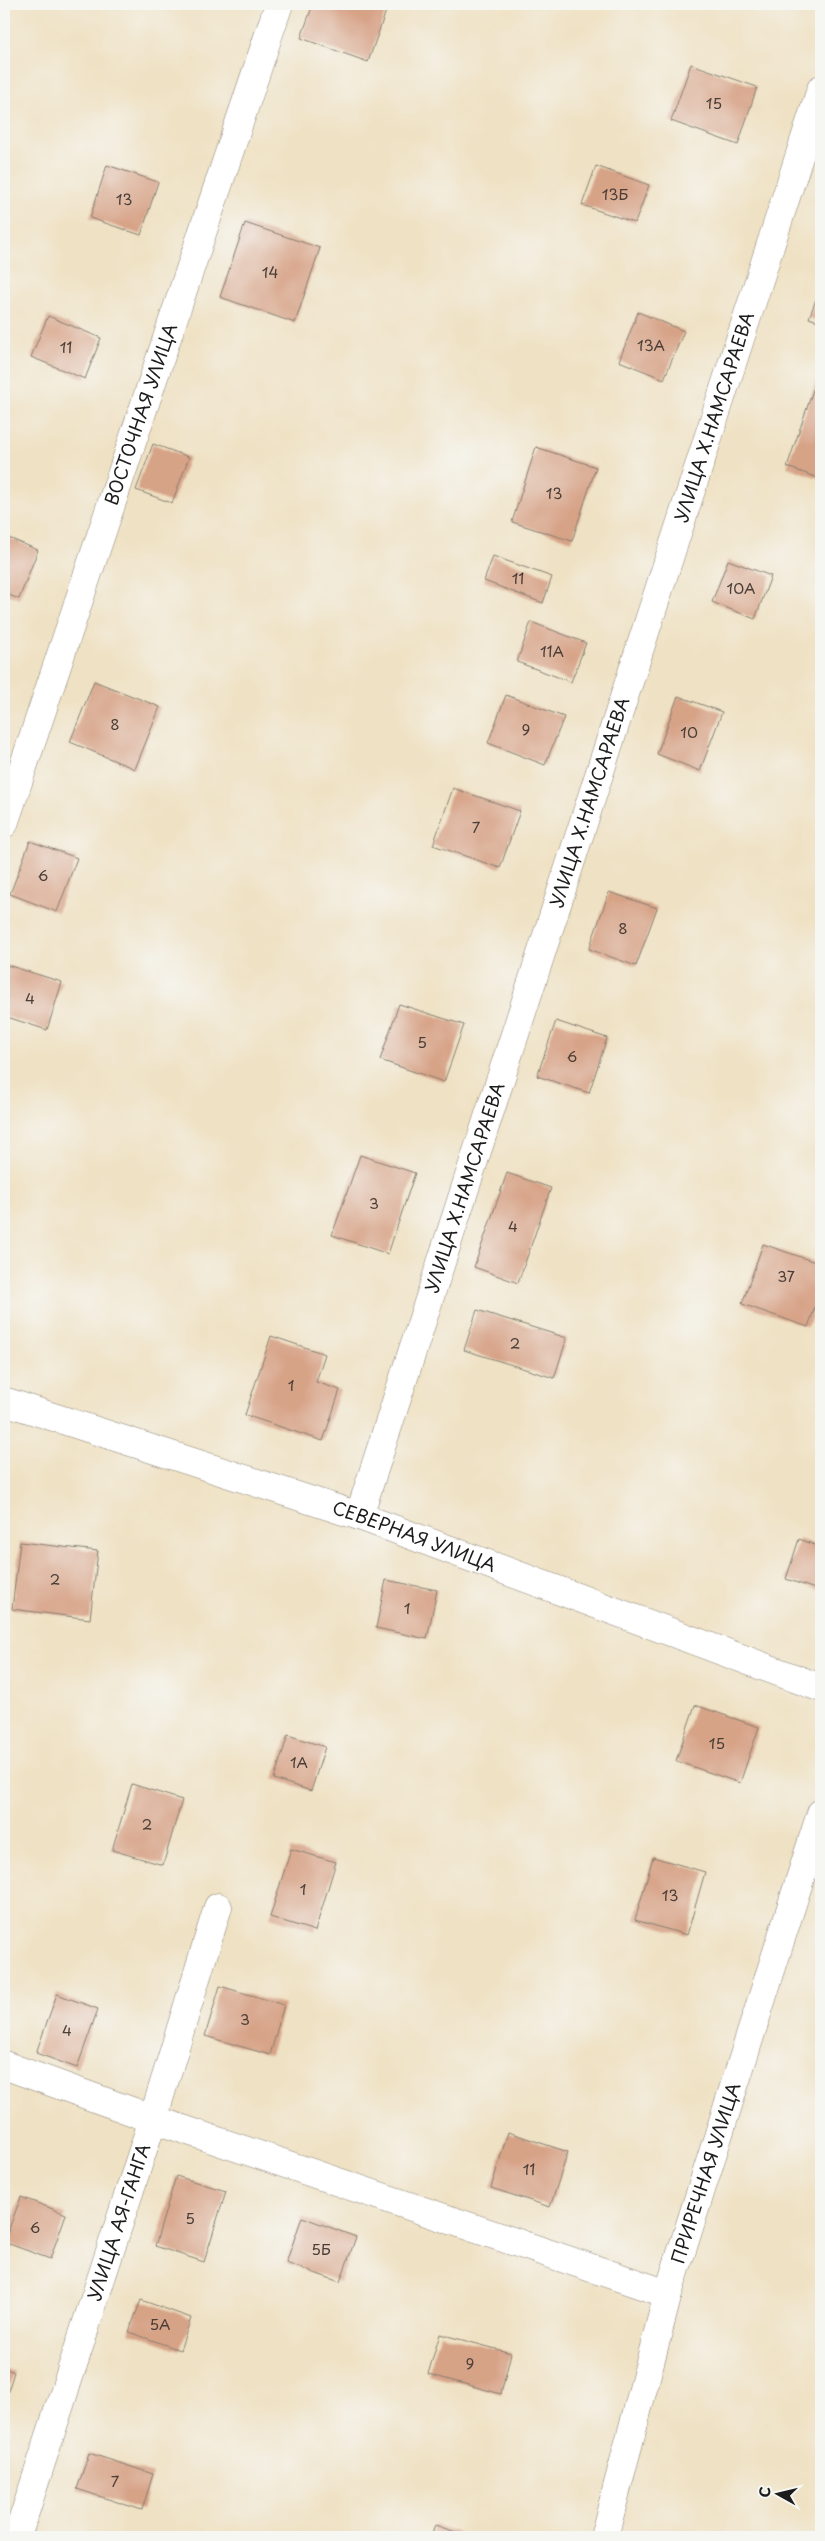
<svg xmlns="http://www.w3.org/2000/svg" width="825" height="2541" font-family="'Playpen Sans',sans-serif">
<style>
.building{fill:#d7a387}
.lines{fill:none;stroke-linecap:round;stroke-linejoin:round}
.street-casing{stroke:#867e70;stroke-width:29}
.street{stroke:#fff;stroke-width:28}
.labels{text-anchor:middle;stroke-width:4.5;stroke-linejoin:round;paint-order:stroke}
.number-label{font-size:15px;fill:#4b3e37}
.street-label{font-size:18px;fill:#1c1c1c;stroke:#f6f6f2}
</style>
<rect width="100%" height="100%" fill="#f6f6f2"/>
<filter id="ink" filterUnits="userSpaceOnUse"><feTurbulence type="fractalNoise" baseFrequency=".02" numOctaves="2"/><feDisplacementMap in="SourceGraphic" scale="10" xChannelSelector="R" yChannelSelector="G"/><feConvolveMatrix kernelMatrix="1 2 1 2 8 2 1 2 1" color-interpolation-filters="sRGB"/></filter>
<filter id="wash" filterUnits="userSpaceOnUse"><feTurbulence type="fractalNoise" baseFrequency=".0096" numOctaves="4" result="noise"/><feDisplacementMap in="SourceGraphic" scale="20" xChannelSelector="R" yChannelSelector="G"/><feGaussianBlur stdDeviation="1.12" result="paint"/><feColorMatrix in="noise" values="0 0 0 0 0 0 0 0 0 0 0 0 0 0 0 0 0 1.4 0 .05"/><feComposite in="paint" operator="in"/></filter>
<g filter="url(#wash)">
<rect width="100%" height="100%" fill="#efe1c3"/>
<g id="blocks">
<!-- building -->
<path class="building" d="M313,4h61l13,4 -19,54 -67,-24z
M691,64l66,23 -19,58 -67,-24z
M107,165l51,17 -17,53 -51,-17z
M596,166l53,19 -14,38 -53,-18z
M245,223l75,25 -25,75 -75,-26z
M821,286v36l-12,-4z
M638,312l46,19 -20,48 -45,-18z
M48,316l53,22 -16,41 -54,-22z
M816,381l5,1v97l-34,-12z
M153,444l36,13 -17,46 -36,-13z
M536,447l60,20 -24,74 -60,-19z
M4,536l34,14 -19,49 -15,-6z
M493,556l59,21 -9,26 -59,-22z
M728,560l43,16 -16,43 -43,-17z
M531,622l55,21 -15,39 -54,-20z
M94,681l66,26 -25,62 -65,-27z
M506,695l58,22 -19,48 -57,-22z
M678,696l44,16 -22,59 -43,-17z
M453,788l67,23 -20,57 -67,-23z
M30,841l47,17 -20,54 -47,-18z
M609,892l48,16 -21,58 -47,-17z
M4,964l58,18 -15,48 -43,-14z
M399,1004l65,21 -20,57 -64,-22z
M556,1021l51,17 -18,55 -52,-17z
M360,1155l55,18 -27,81 -56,-19z
M507,1173l44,15 -33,95 -44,-16z
M763,1244l58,20v26l-13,37 -66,-23z
M477,1310l90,28 -13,40 -90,-28z
M271,1336l54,18 -9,28 24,8 -17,51 -78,-26z
M799,1539l22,8v44l-35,-12z
M20,1542l78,9 -8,68 -78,-10z
M386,1580l51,10 -10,49 -51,-11z
M695,1705l64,22 -19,56 -64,-22z
M288,1735l37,12 -14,44 -37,-12z
M132,1784l50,16 -19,65 -51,-15z
M291,1849l45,13 -21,69 -45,-14z
M653,1857l52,15 -18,63 -52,-15z
M220,1986l64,19 -14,50 -65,-19z
M57,1994l41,15 -21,59 -41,-15z
M508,2132l60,20 -18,55 -59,-19z
M176,2176l50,15 -22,71 -49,-16z
M21,2197l45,17 -16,45 -46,-17z
M302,2217l54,20 -16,45 -54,-19z
M141,2300l50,18 -11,32 -51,-18z
M440,2334l71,19 -10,41 -73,-20z
M4,2368l10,4 -10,32z
M89,2453l64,21 -11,36 -65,-21z
M435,2525l35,12h-39z"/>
</g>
</g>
<g filter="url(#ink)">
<use href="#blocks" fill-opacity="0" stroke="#867e70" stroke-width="1"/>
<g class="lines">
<!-- street casing -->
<g class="street-casing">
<g id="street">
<path id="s1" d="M4,824l275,-820"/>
<path id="s2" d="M4,1401l355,115 462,172"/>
<path id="s3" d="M359,1516l462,-1427"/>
<path d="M4,2065l149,54 515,175"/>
<path id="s4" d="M17,2537l136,-418 65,-212"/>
<path id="s5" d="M604,2537l64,-243 153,-481"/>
</g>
</g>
<!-- street -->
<use href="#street" class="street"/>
</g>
</g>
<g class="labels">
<!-- number labels -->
<g class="number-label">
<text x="714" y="109">15</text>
<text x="615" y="200">13Б</text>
<text x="124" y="205">13</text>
<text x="270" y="278">14</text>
<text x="651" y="351">13А</text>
<text x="66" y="353">11</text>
<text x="554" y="499">13</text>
<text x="518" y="584">11</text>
<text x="741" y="594">10А</text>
<text x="552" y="657">11А</text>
<text x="115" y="730">8</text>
<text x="526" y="735">9</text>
<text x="689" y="738">10</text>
<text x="476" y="833">7</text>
<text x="43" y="881">6</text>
<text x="623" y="934">8</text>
<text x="30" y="1004">4</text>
<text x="422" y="1048">5</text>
<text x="572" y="1062">6</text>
<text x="374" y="1209">3</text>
<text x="513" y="1232">4</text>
<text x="786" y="1282">37</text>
<text x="515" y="1349">2</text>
<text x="291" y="1391">1</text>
<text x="55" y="1585">2</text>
<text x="407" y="1614">1</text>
<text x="717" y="1749">15</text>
<text x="299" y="1768">1А</text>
<text x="147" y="1830">2</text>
<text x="303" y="1895">1</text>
<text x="670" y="1901">13</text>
<text x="245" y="2025">3</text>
<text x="67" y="2036">4</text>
<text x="529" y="2175">11</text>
<text x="190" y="2224">5</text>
<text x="35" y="2233">6</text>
<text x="321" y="2255">5Б</text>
<text x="160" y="2330">5А</text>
<text x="470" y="2369">9</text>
<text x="115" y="2487">7</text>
</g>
<!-- street labels -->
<g class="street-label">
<text dy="6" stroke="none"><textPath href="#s1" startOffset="432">ВОСТОЧНАЯ УЛИЦА</textPath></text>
<text dy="6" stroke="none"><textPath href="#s3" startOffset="1155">УЛИЦА Х.НАМСАРАЕВА</textPath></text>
<text dy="6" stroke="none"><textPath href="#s3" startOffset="750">УЛИЦА Х.НАМСАРАЕВА</textPath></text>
<text dy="6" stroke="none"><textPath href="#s3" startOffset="345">УЛИЦА Х.НАМСАРАЕВА</textPath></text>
<text dy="6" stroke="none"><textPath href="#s2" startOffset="432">СЕВЕРНАЯ УЛИЦА</textPath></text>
<text dy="6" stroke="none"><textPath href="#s5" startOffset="378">ПРИРЕЧНАЯ УЛИЦА</textPath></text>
<text dy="6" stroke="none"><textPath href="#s4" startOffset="331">УЛИЦА АЯ-ГАНГА</textPath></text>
</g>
</g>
<!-- margin -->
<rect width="825" height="2541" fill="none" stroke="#f6f6f2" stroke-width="20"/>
<!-- north arrow -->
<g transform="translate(778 2494) rotate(278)" stroke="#f6f6f2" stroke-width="4" paint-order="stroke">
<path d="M0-4L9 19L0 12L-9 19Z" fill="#1c1c1c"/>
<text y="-8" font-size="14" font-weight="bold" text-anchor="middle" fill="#1c1c1c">С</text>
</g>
</svg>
